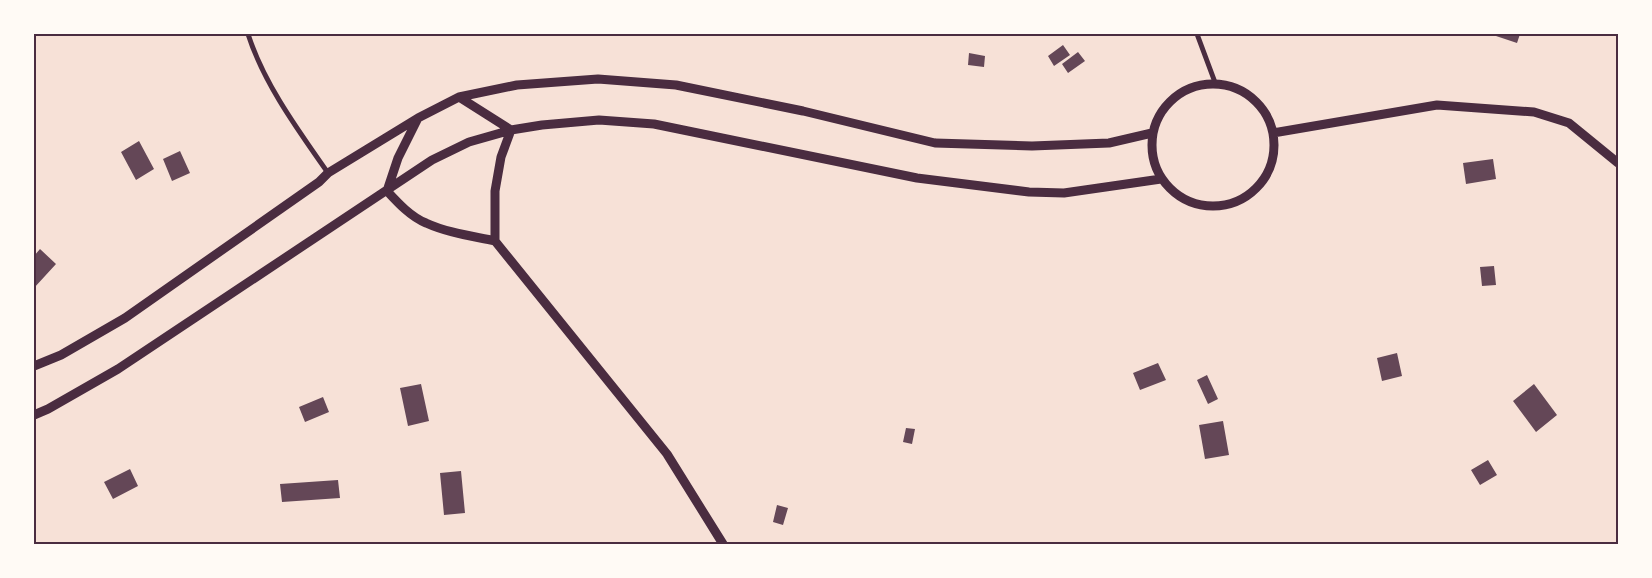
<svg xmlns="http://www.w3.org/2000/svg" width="1652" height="578" font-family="'Golos Text',sans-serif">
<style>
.building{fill:#644757}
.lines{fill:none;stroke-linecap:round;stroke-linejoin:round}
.minor{stroke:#4a2c40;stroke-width:5}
.tertiary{stroke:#4a2c40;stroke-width:9}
.neatline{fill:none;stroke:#4a2c40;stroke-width:2}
</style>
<rect width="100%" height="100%" fill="#f7e1d7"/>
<!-- building -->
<path class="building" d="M1490,34h30l-3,9z
M1063,45l7,10 -16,11 -6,-10z
M1078,52l7,9 -17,12 -6,-9z
M969,53l16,3 -1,11 -16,-2z
M139,141l15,28 -18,11 -15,-28z
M180,151l10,22 -18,8 -9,-22z
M1493,159l3,20 -30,5 -3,-21z
M40,249l16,15 -22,24v-32z
M1494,266l2,19 -14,1 -2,-19z
M1397,353l5,23 -20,5 -5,-23z
M1158,363l8,17 -26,10 -7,-17z
M1207,375l11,24 -10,5 -11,-24z
M421,384l8,37 -21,5 -8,-38z
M1534,384l23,31 -21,17 -23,-31z
M323,397l6,15 -24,10 -6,-15z
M1223,421l6,34 -24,4 -6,-34z
M906,428l9,1 -3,15 -9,-2z
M1488,460l9,15 -17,10 -9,-15z
M130,469l8,17 -25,13 -9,-17z
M461,471l4,42 -21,2 -4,-42z
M338,480l2,18 -58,4 -2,-18z
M777,505l11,3 -5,17 -10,-3z"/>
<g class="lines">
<!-- minor -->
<path class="minor" d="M248,34c16,50 50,96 80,139
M1197,34l19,51"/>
<!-- tertiary -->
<path class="tertiary" d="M1152 145a61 61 0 1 1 122 0a61 61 0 1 1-122 0Z
M459,97l52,33 -10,27 -6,34v50l172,213 56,90
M417,120l-19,38 -11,33c11,12 24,26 39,32 22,10 46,13 69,18
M1273,133l164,-28 97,7 35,11 49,40
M34,366l27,-11 64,-37 194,-136 9,-9 90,-55 41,-21 58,-12 81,-6 78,6 127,26 132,32 97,3 77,-3 43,-10
M34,415l14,-6 70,-40 314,-209 37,-18 42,-12 31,-5 57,-5 55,4 263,54 112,14 35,1 97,-14"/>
</g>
<!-- border -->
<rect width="1652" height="578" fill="none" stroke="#fffaf5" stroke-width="70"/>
<rect x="35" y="35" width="1582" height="508" class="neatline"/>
</svg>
